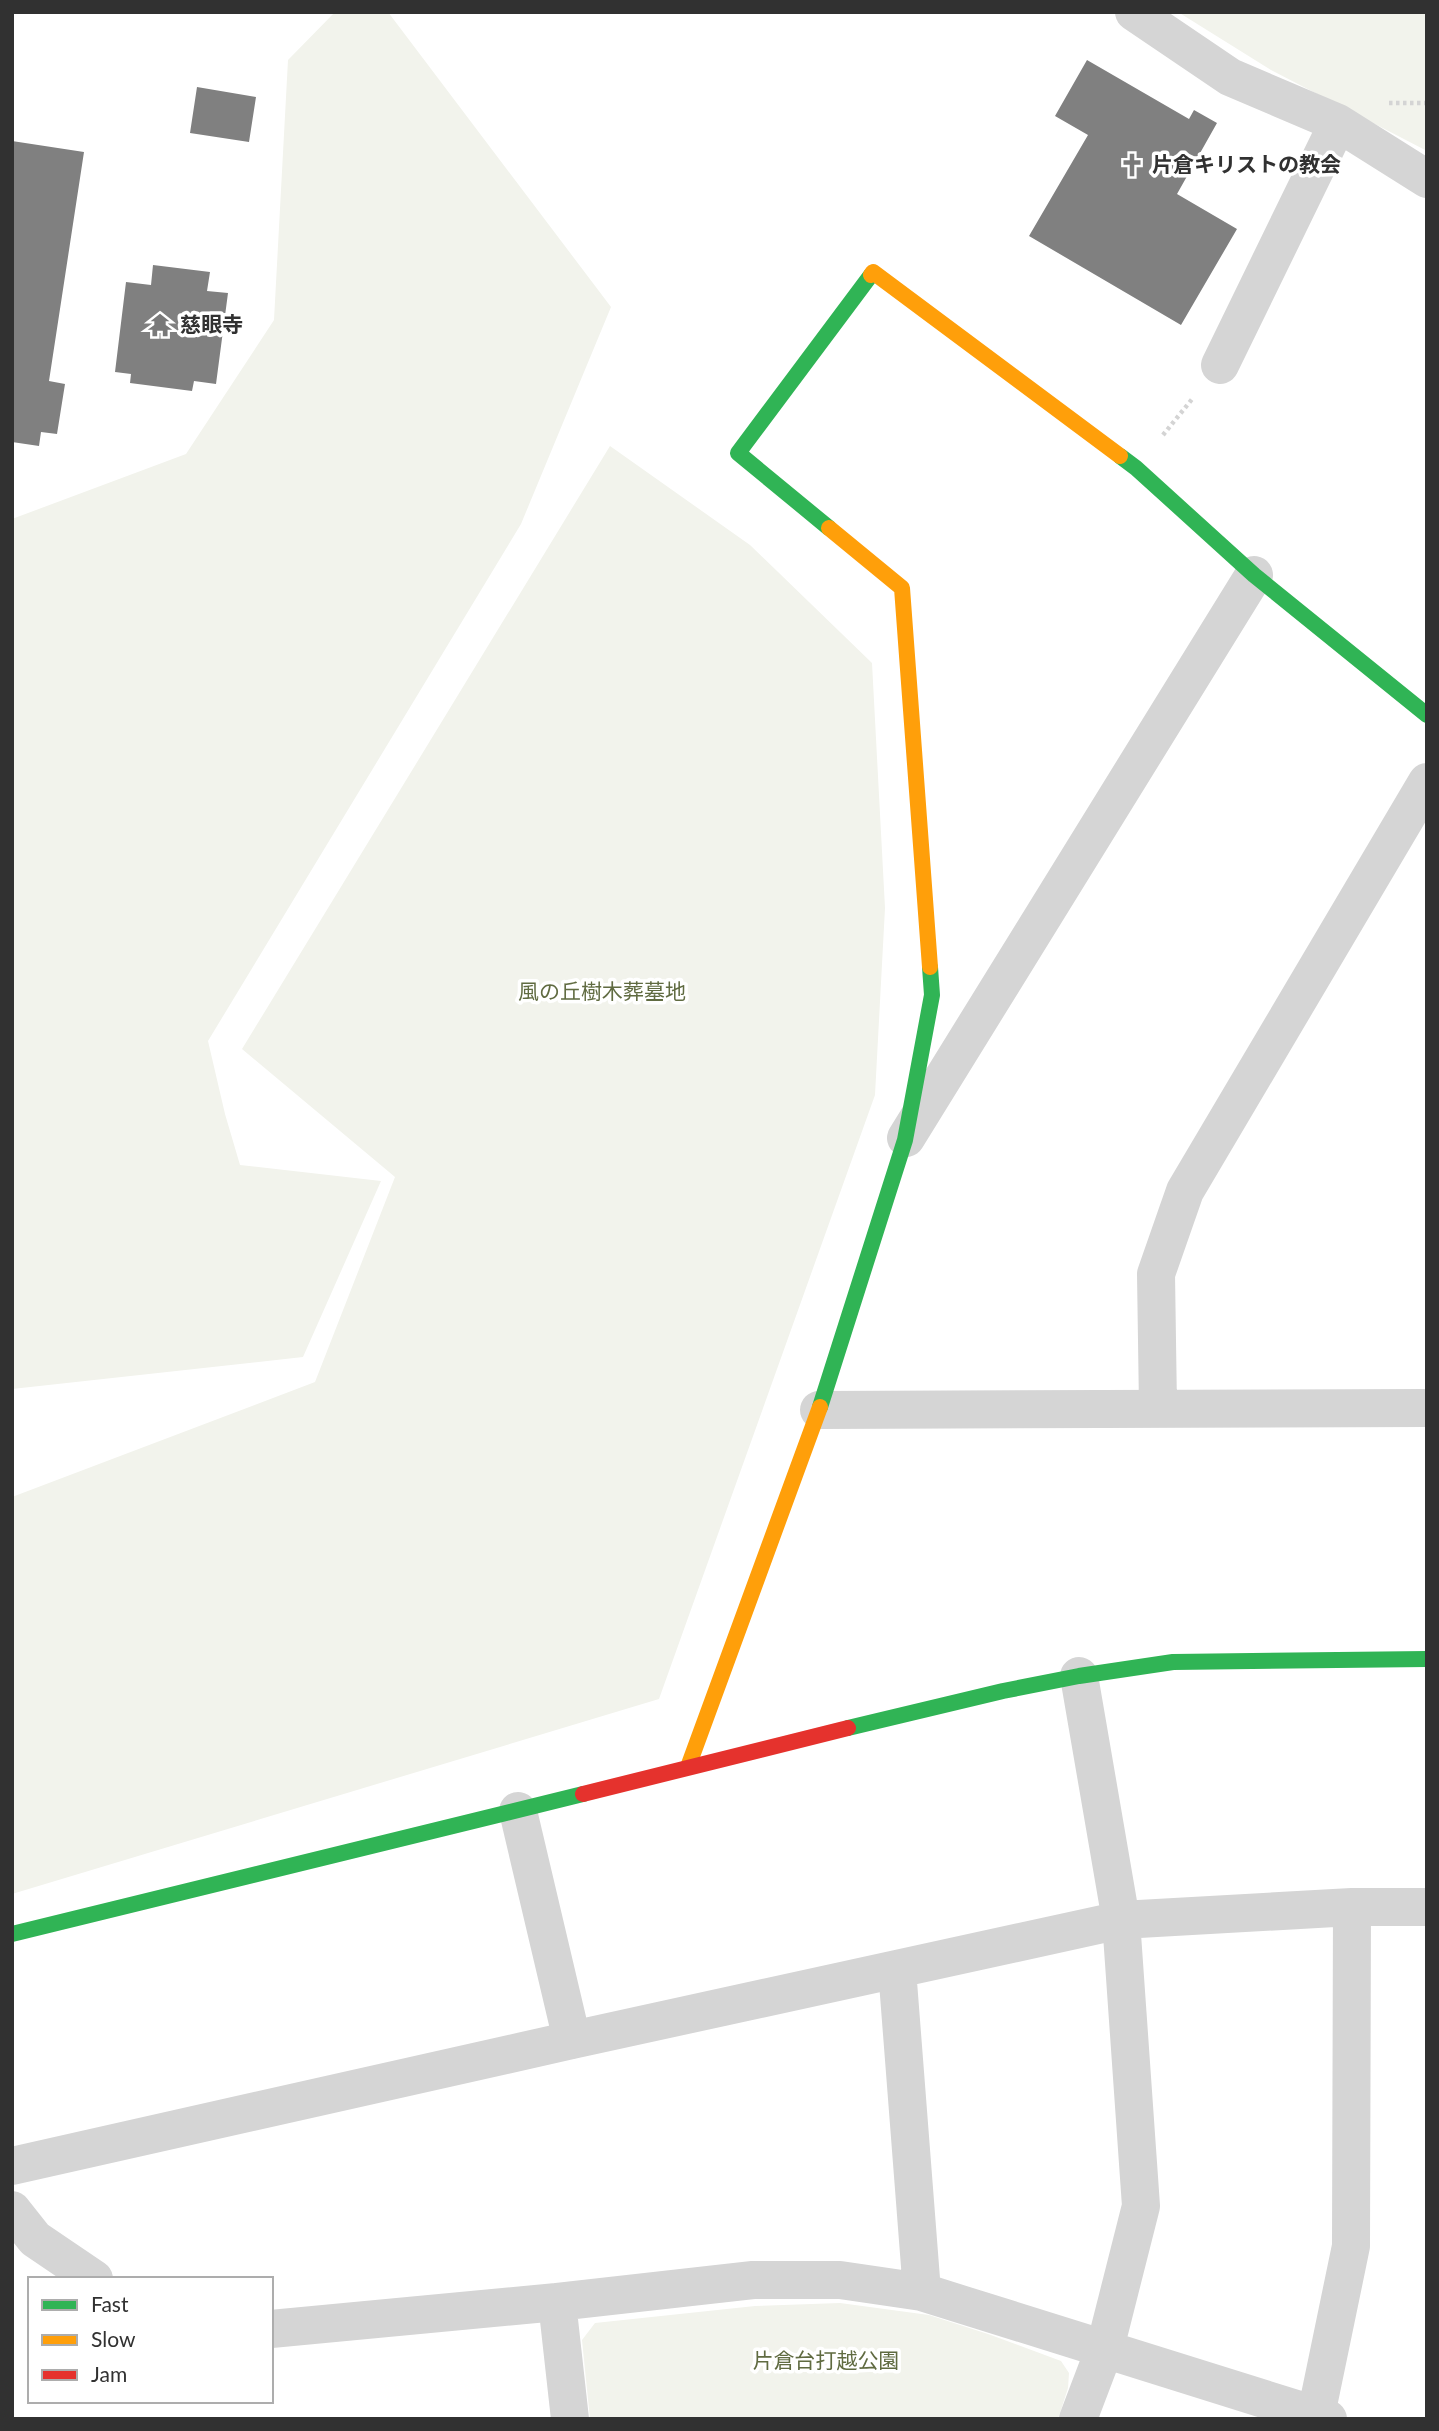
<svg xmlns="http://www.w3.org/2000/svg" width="1439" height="2431" font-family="Lato,'Noto Sans JP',sans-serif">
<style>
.green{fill:#f2f3ec}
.building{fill:#808080}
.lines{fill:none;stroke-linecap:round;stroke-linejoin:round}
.path{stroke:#d4d4d4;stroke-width:4.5;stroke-dasharray:3.5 3.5;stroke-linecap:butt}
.street{stroke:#d5d5d5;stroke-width:38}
.fast{stroke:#30b455;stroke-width:16}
.slow{stroke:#ff9f0a;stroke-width:16}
.jam{stroke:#e5322d;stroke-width:16}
.labels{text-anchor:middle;stroke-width:7;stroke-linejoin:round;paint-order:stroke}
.poi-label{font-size:21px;font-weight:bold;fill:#313131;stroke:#fff;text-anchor:start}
.park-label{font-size:21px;fill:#606b41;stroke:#fff}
</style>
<rect width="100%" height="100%" fill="#fff"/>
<!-- green -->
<path class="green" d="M335,12h53l223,295 -90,217 -313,517 17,73 15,51 141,16 -78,176 -291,32v-870l174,-65 88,-134 14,-260z
M1178,12h249v139l-156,-81z
M610,446l140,99 122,118 13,245 -10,187 -216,604 -647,195v-397l303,-115 80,-205 -153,-128z
M840,2303l89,12 59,19 73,27 8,12 -1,15 -10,31h-468l-8,-79 13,-17 160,-17z"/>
<!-- building -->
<path class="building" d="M1087,60l102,59 5,-9 23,13 -40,71 60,35 -56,96 -152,-89 59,-101 -33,-19z
M197,87l59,10 -7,45 -59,-9z
M12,141l72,11 -35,229 16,3 -8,50 -16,-2 -2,14 -27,-4z
M153,265l57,7 -3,19 21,2 -12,91 -22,-3 -2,10 -62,-8 1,-9 -16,-2 11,-90 25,3z"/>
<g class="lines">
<!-- path -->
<path class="path" d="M1389,103h38
M1163,435l30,-37"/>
<!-- street -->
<path class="street" d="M1134,12l96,65 108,46 89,56
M1220,365l118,-242
M906,1138l348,-563
M1158,1407l-2,-133 29,-83 242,-409
M819,1410l608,-2
M518,1811l54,229
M897,1969l25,323
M12,2166l560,-126 549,-120 231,-13h75
M12,2210l23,29 59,40
M557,2302l13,117
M271,2329l286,-27 196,-22h87l82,12 406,127
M1316,2415l35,-169 1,-339
M1078,2419l27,-71 36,-142 -20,-286 -42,-244"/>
<!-- fast -->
<path class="fast" d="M1120,456l16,12 118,107 173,140
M829,528l-91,-75 133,-178
M820,1407l85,-267 27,-145 -2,-28
M848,1728l155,-37 76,-15 94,-14 254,-3
M12,1934l571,-140"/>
<!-- slow -->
<path class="slow" d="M871,275l2,-3 247,184
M829,528l73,60 28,379
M688,1767l132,-360"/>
<!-- jam -->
<path class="jam" d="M583,1794l265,-66"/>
</g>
<!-- icons -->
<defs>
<g id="church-bare" transform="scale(1.89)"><path d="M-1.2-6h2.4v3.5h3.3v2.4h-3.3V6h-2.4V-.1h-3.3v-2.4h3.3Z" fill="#797979" stroke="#fff" stroke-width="2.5" paint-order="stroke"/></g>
<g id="temple-bare" transform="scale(1.89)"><path d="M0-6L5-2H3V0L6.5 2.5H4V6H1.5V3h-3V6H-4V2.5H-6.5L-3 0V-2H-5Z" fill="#797979" stroke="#fff" stroke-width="2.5" paint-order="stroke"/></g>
</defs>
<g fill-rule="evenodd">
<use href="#church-bare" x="1132" y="165"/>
<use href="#temple-bare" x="160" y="325"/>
</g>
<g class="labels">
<!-- poi labels -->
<g class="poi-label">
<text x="1152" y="172">片倉キリストの教会</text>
<text x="180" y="332">慈眼寺</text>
</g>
<!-- park labels -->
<g class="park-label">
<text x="602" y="999">風の丘樹木葬墓地</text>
<text x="826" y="2368">片倉台打越公園</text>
</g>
</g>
<!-- border -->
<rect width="1439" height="2431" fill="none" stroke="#313131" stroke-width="28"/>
<!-- legend -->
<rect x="28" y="2277" width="245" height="126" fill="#ffffff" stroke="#adadad" stroke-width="2"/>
<rect x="42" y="2300" width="35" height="10" fill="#30b455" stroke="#adadad" stroke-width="2"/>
<text x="91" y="2312" font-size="21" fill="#313131">Fast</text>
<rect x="42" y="2335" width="35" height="10" fill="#ff9f0a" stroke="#adadad" stroke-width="2"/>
<text x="91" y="2347" font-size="21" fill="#313131">Slow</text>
<rect x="42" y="2370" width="35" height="10" fill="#e5322d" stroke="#adadad" stroke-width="2"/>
<text x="91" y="2382" font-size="21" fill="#313131">Jam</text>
</svg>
